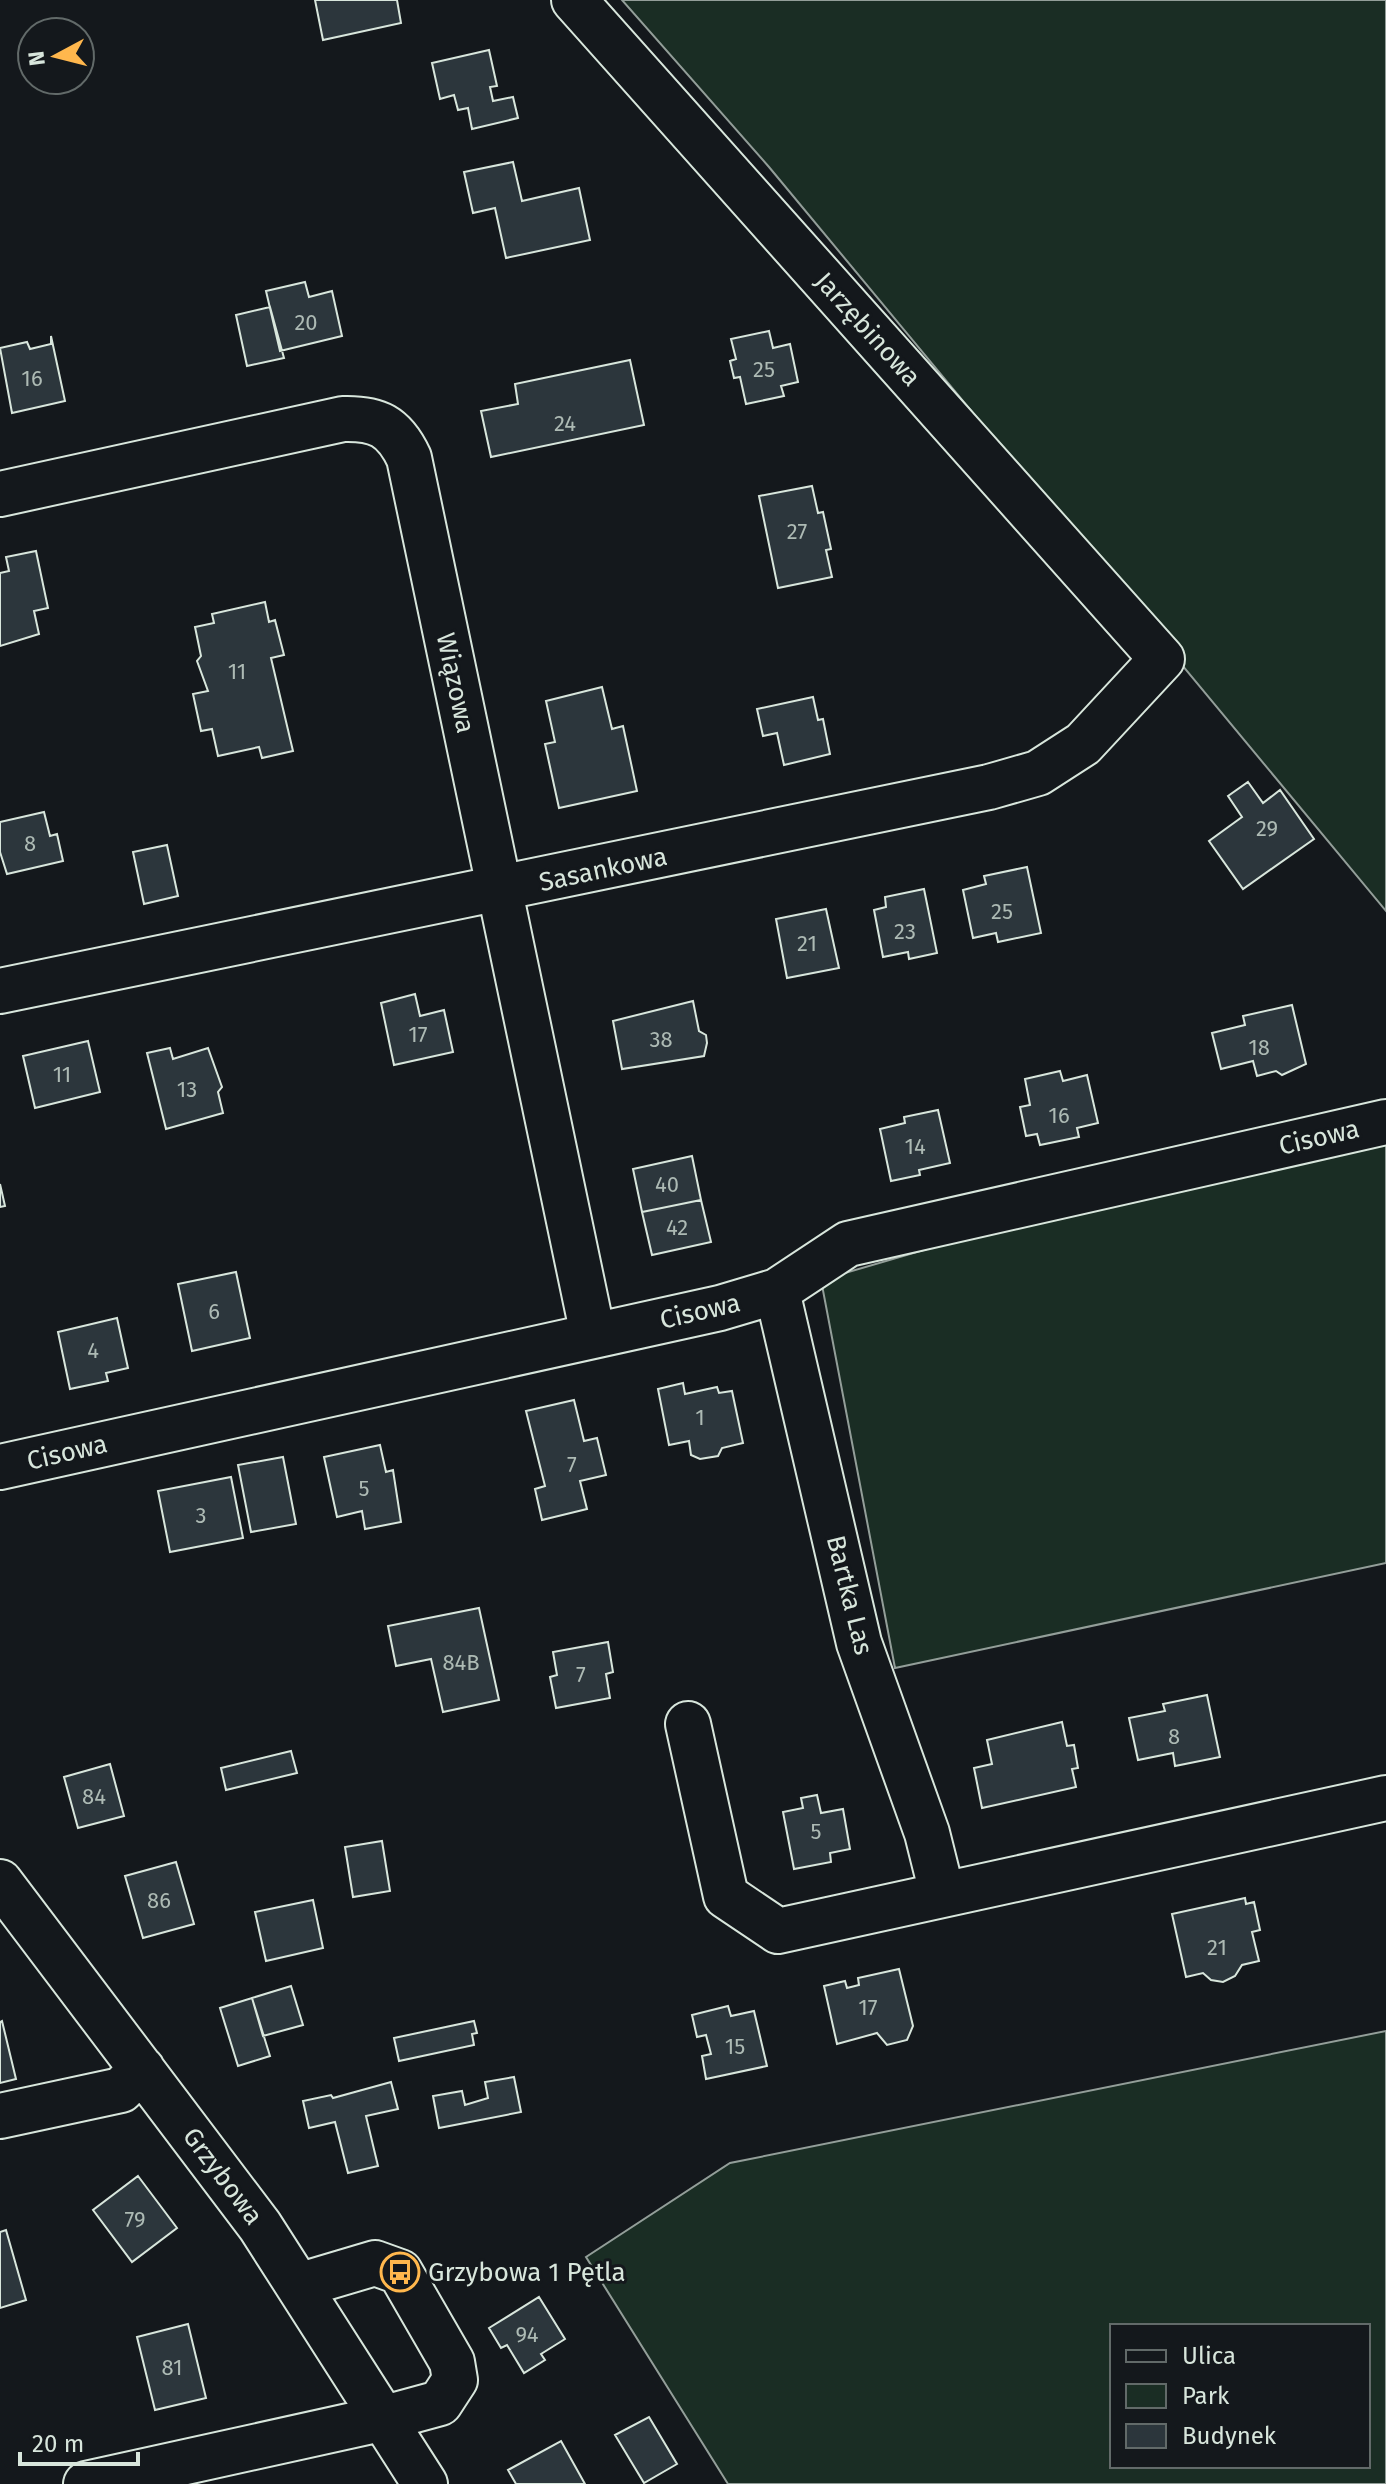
<svg xmlns="http://www.w3.org/2000/svg" width="1386" height="2484" font-family="'Fira Sans',sans-serif">
<style>
.green{fill:#1a2d24;stroke:#939e99;stroke-width:2;fill-rule:evenodd}
.building{fill:#2c363c;stroke:#d8e6dc;stroke-width:2}
.lines{fill:none;stroke-linecap:round;stroke-linejoin:round}
.minor-casing{stroke:#d8e6dc;stroke-width:48}
.minor{stroke:#14181c;stroke-width:44}
.labels{text-anchor:middle;stroke-width:6;stroke-linejoin:round;paint-order:stroke}
.number-label{font-size:22px;fill:#adbab4}
.street-label{font-size:26px;fill:#d8e6dc;stroke:#14181c}
.poi-label{font-size:26px;fill:#d8e6dc;stroke:#14181c;text-anchor:start}
</style>
<rect width="100%" height="100%" fill="#14181c"/>
<!-- green -->
<path class="green" d="M622,0h764v911l-617,-744z
M1386,1120v443l-491,105 -74,-388 463,-135z
M1386,2031v453h-658l-142,-227 144,-94zM1368,2326v140h-256v-140z"/>
<!-- building -->
<path class="building" d="M315,0h82l4,23 -78,17z
M489,50l8,36 -7,1 3,14 20,-4 5,21 -46,11 -4,-21 -10,2 -4,-15 -14,4 -8,-36z
M513,162l9,39 57,-13 11,52 -84,18 -11,-50 -22,5 -9,-41z
M305,282l4,15 23,-6 10,45 -62,15 -14,-60z
M270,307l14,51 -37,8 -11,-51z
M769,331l4,17 17,-4 8,38 -17,4 3,10 -38,8 -6,-27 -6,1 -4,-17 6,-2 -5,-20z
M51,336l14,65 -53,12 -12,-65 27,-6 3,7 21,-5z
M630,360l14,65 -153,32 -10,-46 37,-7 -3,-20z
M812,486l6,27 5,-1 8,37 -5,1 6,27 -54,11 -19,-92z
M36,551l12,57 -14,3 5,23 -39,12v-73l9,-2 -3,-14z
M265,602l4,20 6,-2 9,35 -13,3 22,93 -31,7 -3,-11 -41,9 -6,-27 -11,2 -8,-37 15,-3 -11,-30 4,-5 -6,-29 19,-4 -2,-9z
M602,687l10,42 11,-3 14,65 -78,17 -14,-64 10,-2 -9,-41z
M813,697l5,23 5,-1 7,35 -46,11 -7,-32 -14,3 -6,-27z
M1248,782l15,21 17,-13 34,49 -71,50 -34,-48 33,-24 -14,-21z
M44,812l6,24 7,-2 6,27 -56,13 -7,-22v-30z
M167,845l11,51 -34,8 -11,-52z
M1027,867l14,66 -43,9 -2,-9 -23,5 -10,-48 23,-6 -2,-8z
M924,889l13,64 -28,6 -1,-7 -25,5 -9,-47 12,-3 -1,-10z
M826,909l13,59 -52,10 -11,-59z
M415,994l5,22 24,-6 9,42 -59,13 -13,-62z
M693,1001l6,30 7,4 1,8 -3,13 -82,13 -9,-48z
M1292,1005l14,59 -24,11 -6,-4 -19,5 -4,-15 -32,8 -9,-36 33,-8 -2,-9z
M88,1041l12,51 -65,16 -12,-52z
M170,1048l3,11 35,-11 14,39 -4,5 5,21 -57,16 -19,-76z
M1060,1071l3,10 24,-6 11,48 -21,5 2,9 -39,8 -3,-11 -11,2 -6,-29 10,-2 -5,-26z
M938,1110l12,53 -31,7 1,5 -29,6 -11,-52 25,-6 -1,-6z
M692,1156l9,44 -59,12 -9,-43z
M0,1184l5,22 -5,1z
M701,1200l10,42 -59,13 -10,-43z
M236,1272l14,66 -58,13 -14,-67z
M117,1318l11,50 -22,5 2,8 -38,8 -12,-57z
M683,1383l2,11 32,-7 2,6 13,-2 11,52 -21,5 -4,8 -18,3 -9,-4 -2,-14 -20,4 -11,-56z
M574,1400l10,41 13,-3 9,37 -26,6 7,28 -45,11 -7,-31 10,-3 -19,-75z
M380,1445l6,27 7,-2 8,52 -36,7 -3,-18 -25,6 -13,-60z
M283,1457l13,67 -45,8 -13,-67z
M231,1477l12,61 -73,14 -12,-61z
M479,1608l20,92 -56,12 -12,-53 -35,7 -8,-40z
M608,1642l5,30 -7,2 4,24 -54,10 -6,-31 7,-2 -4,-23z
M1207,1695l13,62 -45,9 -2,-13 -35,7 -9,-42 36,-7 -2,-7z
M1062,1722l5,24 7,-1 4,23 -6,1 4,18 -94,21 -8,-40 18,-4 -5,-24z
M291,1751l6,22 -71,17 -5,-22z
M110,1764l14,52 -46,12 -14,-51z
M817,1795l4,18 22,-4 7,40 -20,4 1,9 -37,7 -11,-57 20,-4 -2,-10z
M382,1841l8,50 -37,6 -8,-50z
M176,1862l18,62 -51,14 -18,-62z
M1245,1898l1,6 8,-2 6,28 -8,2 7,29 -17,4 -7,11 -12,6 -12,-2 -8,-7 -17,4 -14,-63z
M313,1900l10,48 -57,13 -11,-49z
M899,1969l14,57 -6,14 -20,5 -10,-12 -40,11 -13,-58 21,-5 2,7 12,-3 -1,-7z
M291,1986l12,39 -40,11 -11,-38z
M252,1998l18,58 -32,10 -18,-58z
M728,2006l3,10 23,-5 13,55 -61,13 -4,-23 9,-2 -5,-19 -9,2 -5,-22z
M2,2021l14,58 -16,4v-61z
M474,2021l3,12 -5,1 2,11 -75,16 -5,-23z
M514,2077l7,35 -82,16 -6,-32 29,-5 3,14 23,-7 -3,-16z
M391,2082l7,27 -32,7 12,50 -30,7 -13,-51 -26,6 -6,-27 28,-6 2,3z
M138,2176l39,52 -45,34 -39,-52z
M6,2230l20,70 -26,8v-76z
M539,2297l26,42 -24,15 4,6 -21,13 -17,-28 -6,3 -12,-20z
M188,2324l18,74 -51,12 -18,-73z
M649,2417l28,47 -33,19 -29,-48z
M561,2441l24,43h-69l-8,-14z"/>
<g class="lines">
<!-- minor casing -->
<g class="minor-casing">
<path id="minor" d="M0,494l343,-75c34,-1 51,7 66,39l184,877
M0,991l989,-204 49,-14 45,-29 79,-85 -588,-659
M777,1291l82,352 68,190 15,60
M0,1467l720,-159 57,-17 71,-47 538,-122
M688,1724l38,172 52,35 608,-133
M0,1882l260,344 165,258
M0,2116l121,-26 21,-21
M86,2484l299,-66 55,-15 15,-23 -3,-18 -52,-90 -25,-9 -74,22"/>
</g>
<!-- minor -->
<use href="#minor" class="minor"/>
</g>
<!-- icons -->
<defs>
<g id="bus-ring" transform="scale(2)"><circle r="9.5" fill="#14181c" stroke="#ffb74d" stroke-width="1.5"/><path d="M-5-6H5V4H4V6H2V4H-2V6H-4V4H-5ZM-3.5-4V0h7V-4ZM-3.5 1.2v1.5H-2V1.2ZM2 1.2v1.5H3.5V1.2Z" fill="#ffb74d"/></g>
</defs>
<g fill-rule="evenodd">
<use href="#bus-ring" x="400" y="2272"/>
</g>
<g class="labels">
<!-- number labels -->
<g class="number-label">
<text x="306" y="330">20</text>
<text x="764" y="377">25</text>
<text x="32" y="386">16</text>
<text x="565" y="431">24</text>
<text x="797" y="539">27</text>
<text x="237" y="679">11</text>
<text x="1267" y="836">29</text>
<text x="30" y="851">8</text>
<text x="1002" y="919">25</text>
<text x="905" y="939">23</text>
<text x="807" y="951">21</text>
<text x="418" y="1042">17</text>
<text x="661" y="1047">38</text>
<text x="1259" y="1055">18</text>
<text x="62" y="1082">11</text>
<text x="187" y="1097">13</text>
<text x="1059" y="1123">16</text>
<text x="915" y="1154">14</text>
<text x="667" y="1192">40</text>
<text x="677" y="1235">42</text>
<text x="214" y="1319">6</text>
<text x="93" y="1358">4</text>
<text x="700" y="1425">1</text>
<text x="572" y="1472">7</text>
<text x="364" y="1496">5</text>
<text x="201" y="1523">3</text>
<text x="461" y="1670">84B</text>
<text x="581" y="1682">7</text>
<text x="1174" y="1744">8</text>
<text x="94" y="1804">84</text>
<text x="816" y="1839">5</text>
<text x="159" y="1908">86</text>
<text x="1217" y="1955">21</text>
<text x="868" y="2015">17</text>
<text x="735" y="2054">15</text>
<text x="135" y="2227">79</text>
<text x="527" y="2342">94</text>
<text x="172" y="2375">81</text>
</g>
<!-- street labels -->
<g class="street-label">
<text transform="translate(868 329) rotate(48)" y="9">Jarzębinowa</text>
<text transform="translate(456 683) rotate(78)" y="9">Wiązowa</text>
<text transform="translate(603 869) rotate(-12)" y="9">Sasankowa</text>
<text transform="translate(1319 1137) rotate(-13)" y="9">Cisowa</text>
<text transform="translate(700 1311) rotate(-13)" y="9">Cisowa</text>
<text transform="translate(67 1452) rotate(-13)" y="9">Cisowa</text>
<text transform="translate(850 1595) rotate(76)" y="9">Bartka Las</text>
<text transform="translate(223 2176) rotate(53)" y="9">Grzybowa</text>
</g>
<!-- poi labels -->
<g class="poi-label">
<text x="428" y="2281">Grzybowa 1 Pętla</text>
</g>
</g>
<!-- legend -->
<rect x="1110" y="2324" width="260" height="144" fill="#14181c" stroke="#626a69" stroke-width="2"/>
<rect x="1126" y="2350" width="40" height="12" fill="#14181c" stroke="#626a69" stroke-width="2"/>
<text x="1182" y="2364" font-size="24" fill="#d8e6dc">Ulica</text>
<rect x="1126" y="2384" width="40" height="24" fill="#1a2d24" stroke="#626a69" stroke-width="2"/>
<text x="1182" y="2404" font-size="24" fill="#d8e6dc">Park</text>
<rect x="1126" y="2424" width="40" height="24" fill="#2c363c" stroke="#626a69" stroke-width="2"/>
<text x="1182" y="2444" font-size="24" fill="#d8e6dc">Budynek</text>
<!-- north arrow -->
<g transform="translate(56 56) rotate(263)"><circle r="38" fill="#14181c" stroke="#626a69" stroke-width="2"/>
<path d="M0-6L14 30L0 20L-14 30Z" fill="#ffb74d"/>
<text y="-12" font-size="22" font-weight="bold" text-anchor="middle" fill="#d8e6dc">N</text>
</g>
<!-- scale -->
<path d="M20 2452v12h118v-12" fill="none" stroke="#d8e6dc" stroke-width="4"/>
<text x="32" y="2452" font-size="24" fill="#d8e6dc" stroke="#14181c" stroke-width="6" paint-order="stroke">20 m</text>
</svg>
